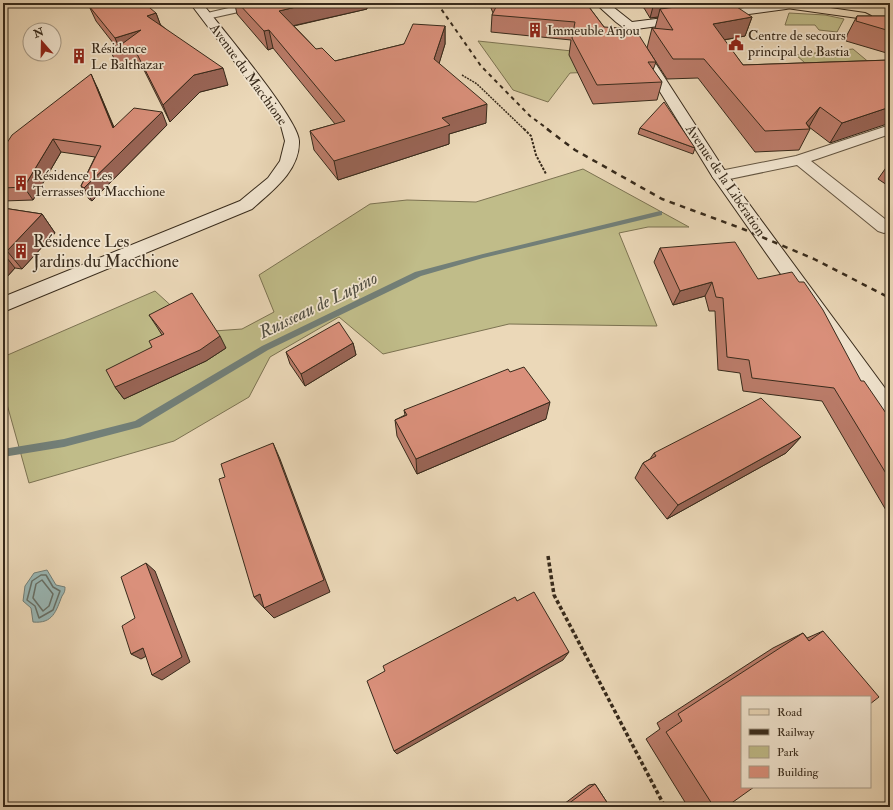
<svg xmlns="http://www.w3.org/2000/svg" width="893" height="810" font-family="'IM FELL Double Pica',serif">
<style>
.green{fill:#c0bc89;stroke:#7c7352}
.water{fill:#9ab8b6;stroke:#727f78}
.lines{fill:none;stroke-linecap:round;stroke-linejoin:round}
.shore{stroke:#687168;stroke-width:1.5}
.stream{fill:#727f78;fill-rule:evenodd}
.street-casing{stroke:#645642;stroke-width:2}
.secondary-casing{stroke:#372a1b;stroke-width:2}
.primary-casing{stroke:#372a1b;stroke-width:2}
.path-far2{stroke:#372a1b;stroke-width:1.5;stroke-dasharray:2 1;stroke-linecap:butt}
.path-far1{stroke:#372a1b;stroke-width:2;stroke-dasharray:2.5 1.5;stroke-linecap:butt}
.path{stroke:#372a1b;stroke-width:3.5;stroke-dasharray:4 2.5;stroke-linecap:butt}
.street{fill:#f2e6d1;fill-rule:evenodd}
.secondary{fill:#f2e6d1;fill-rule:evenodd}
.primary{fill:#ebd8b8;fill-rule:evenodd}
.rail-far1{stroke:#372a1b;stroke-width:2;stroke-dasharray:4 4;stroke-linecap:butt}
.rail{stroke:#372a1b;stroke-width:2.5;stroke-dasharray:5.5 5.5;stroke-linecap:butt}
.wall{fill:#bb7c6a;stroke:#372a1b}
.shaded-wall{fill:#996556;stroke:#372a1b}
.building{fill:#da907b;stroke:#372a1b}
.labels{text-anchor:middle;stroke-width:3.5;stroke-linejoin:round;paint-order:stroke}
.far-poi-label{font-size:14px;fill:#372a1b;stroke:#f2e6d1;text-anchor:start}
.far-street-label{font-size:14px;fill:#372a1b;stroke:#f2e6d1}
.poi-label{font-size:17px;fill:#372a1b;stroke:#f2e6d1;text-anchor:start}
.water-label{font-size:18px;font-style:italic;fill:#504e42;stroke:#f2e6d1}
</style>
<rect width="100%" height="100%" fill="#ebd8b8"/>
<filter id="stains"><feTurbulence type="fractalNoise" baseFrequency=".005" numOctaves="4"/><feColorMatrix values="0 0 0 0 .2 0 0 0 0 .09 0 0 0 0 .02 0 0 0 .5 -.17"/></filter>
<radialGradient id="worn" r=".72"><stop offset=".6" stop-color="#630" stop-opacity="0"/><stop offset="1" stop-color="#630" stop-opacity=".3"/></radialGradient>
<!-- green -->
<path class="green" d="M789,13l36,2 19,4 -7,13 -18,-2 -4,-5h-30z
M478,41l122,13 -4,18 -26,1 -22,29 -35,-12z
M853,49l18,15 -58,6 -17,-15z
M583,169l106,58h-41l-29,6 38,93 -148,-2 -126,30 -44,-37 -69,40 -21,40 -75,44 -145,42 -26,-93v-33l152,-66 45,41 42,-3 32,-17 -15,-37 111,-71 37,-4 69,2z"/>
<!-- water -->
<path class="water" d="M47,570l9,15 9,2c0,5 -1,6 -3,9 -6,15 -9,28 -29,26l-2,-14 -8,-7 2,-15 9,-13z"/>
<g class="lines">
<!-- shore -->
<path class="shore" d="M41,575h5l7,12 7,4 -7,19 -14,8 -4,-12 -8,-6 5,-19z
M42,580l11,14 -4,12 -6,5 -10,-13 3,-14z"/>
<!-- stream -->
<path class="stream" d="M660,211h2v4l-179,43 -62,18 -153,74 -128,77 -76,20 -61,10v-8l61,-10 71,-18 127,-75 153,-74 68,-18z"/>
<!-- street casing -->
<g class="street-casing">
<path id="street" d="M250,3h22l-2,2 -63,14 -6,-3 2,-2z
M890,125v9l-79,27 79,62v8l-6,2 -6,-2 -81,-66 -77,16 -6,-2 -2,-3 2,-3 6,-2 76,-15z"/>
</g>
<!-- secondary casing -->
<g class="secondary-casing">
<path id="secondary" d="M190,3h12c17,22 97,117 97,138 1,30 -27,50 -47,68l-249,103v-15l237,-96 28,-23 12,-17 5,-20 -4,-15 -47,-65z
M595,3h13l24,19 151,-19 7,1 2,2 -2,2 -4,1 -150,20 1,6 90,139 163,221v26l-8,-3 -170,-242 -87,-141 -1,-7 -8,-6z"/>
</g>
<!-- primary casing -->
<g class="primary-casing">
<path id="primary" d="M766,3h30l69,10 6,3 -6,3 -93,-13z"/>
</g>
<!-- path-far2 -->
<path class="path-far2" d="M462,75l15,9 48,46"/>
<!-- path-far1 -->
<path class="path-far1" d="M524,129l7,7 5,19 10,19"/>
<!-- path -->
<path class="path" d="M548,556l6,39 111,212"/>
<!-- street -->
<use href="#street" class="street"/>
<!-- secondary -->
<use href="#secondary" class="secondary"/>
<!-- primary -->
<use href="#primary" class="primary"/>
<!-- rail-far1 -->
<path class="rail-far1" d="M437,3l44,63 49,50 19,14"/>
<!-- rail -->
<path class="rail" d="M547,129l28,21 87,49 81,30 71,30 76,39"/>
</g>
<!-- wall -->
<path class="wall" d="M228,3h138l1,6 -73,17 22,23 19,12 69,-17 41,-18v18l-6,19 47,60 -37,11v10l-111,36 -24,-30 -4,-19 25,-7 -62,-76 -5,2 -31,-36 -2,-9 -5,1z
M489,3h97l18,24 52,35 -3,8 9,12 -5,18 -64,4 -24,-49 2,-15 -80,-8 1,-17 1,-2z
M634,3h69v1l49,13 -7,19 -21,4 19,25 147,-5 -60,83 -21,-16 1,2 -11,21 -44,2 -57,-74 -31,1 -20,-31 5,-20 4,1 -1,-1 3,-11 -8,1 -6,-10z
M89,6l67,7 4,11 68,61 -28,7 -30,30 -27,-54 -24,1 -8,-17 6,-4 -21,-27z
M857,16h33v38l-44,-13 1,-6z
M97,87l17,40 53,-2 -75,76 -3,-2 -8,-13 14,-29 -34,-5 -28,48 -30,1v-52z
M640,128l55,20 -2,6 -55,-20z
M890,162v25l-12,-8z
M3,208l39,6 13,19 -33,36 -7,-1 -10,11 -2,1z
M660,248l98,31 103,102 29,38v98l-68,-116 -79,-10 -3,-18 -22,-3 -3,-59h-6l-4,-15 -32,9 -19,-43z
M149,315l77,33 -20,13 -82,38 -9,-12 37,-40 10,-12 -5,-8z
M353,343l3,12 -51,31 -15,-22 -4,-12z
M404,410l142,9 -129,55 -20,-38 -2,-16 10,-5z
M801,437l-15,16 -119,66 -32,-41 8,-15 7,-4 4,-6z
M823,631l-109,176h-26l-42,-68 14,-10 -3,-6 116,-75 30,-15 4,5z
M595,784l15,23h-50l29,-22z"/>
<!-- shaded-wall -->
<path class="shaded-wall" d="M230,3h4l1,2 -5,1z
M313,3h53l1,6 -84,19 -4,-17z
M654,3h49l-1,2 -42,4 -2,8 -8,1z
M156,13l6,16 -15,-13z
M752,17l-7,19 -39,7 7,-19z
M445,26v18l-10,33 -1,-18z
M141,30l-20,22 -6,-14z
M269,30l4,18 -5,2 -4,-19z
M223,68l5,17 -28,7 -30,30 -7,-17 31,-30z
M91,74l6,13 22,54 -6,-13z
M487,104l-1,19 -37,11v10l-111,36 -4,-19 108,-43z
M820,107l-11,20 -3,-4z
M890,107v16l-60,20 12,-20z
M162,112l5,13 -75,76 -8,-13z
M53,139l8,13 -28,48 -9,-13z
M42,214l13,19 -33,36 -15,-18z
M3,253l12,15 -10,11 -2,1z
M712,282l-7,14 -32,9 7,-14z
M220,336l6,12 -20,13 -82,38 -9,-12z
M353,343l3,12 -51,31 -4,-12z
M550,402l-4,17 -129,55 -1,-15z
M801,437l-15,16 -119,66 11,-14z
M273,443l7,16 50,133 -56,26 -10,-10z
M146,563l9,8 35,91 -28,18 -10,-5z
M260,594l9,11 -5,3 -10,-11z
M143,648l9,5 -11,6 -10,-5z
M569,652l-6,8 -166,94 -3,-3z
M3,703l3,25 -3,2z"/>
<!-- building -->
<path class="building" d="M100,3h44l12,10 -9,3 76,52 -29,7 -31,30 -27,-53h-25l30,-22 -26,8 -26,-32z
M238,3h75l-34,8 37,38 6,-1 13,13 69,-17 9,-20 32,2 -11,33 53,45 -45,14 8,7 -116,36 -24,-30 35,-10 -76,-91 -5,1z
M498,3h88l18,24 31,2 21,33h-8l14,20 -65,3 -25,-47 3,-16 -83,-7z
M708,3h23l21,14 -39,7 30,41 147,-5v47l-48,16 -22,-16 -14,16 4,6 -45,2 -61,-72h-31l-21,-31 21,2 -13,-21z
M857,16h33v15l-34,-10z
M91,74l22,54 21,-20 28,4 -78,76 -3,-2 20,-40 -48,-7 -29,48 -21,1v-39l9,-14z
M664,102l31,46 -55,-20z
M3,208l39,6 -35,37 -4,-1z
M735,242l23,37 34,-7 7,10h5l19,28 38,71h3l26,38v61l-56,-92 -82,-10 -3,-18 -22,-3 -4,-59 -7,-1 -4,-15 -32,9 -20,-43z
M192,293l28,43 -20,14 -85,37 -9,-17 46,-23 -3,-6 15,-7 -15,-19z
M339,322l14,21 -52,31 -15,-22z
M524,367l26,35 -134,57 -21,-39 12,-5 -3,-5 104,-41 2,3z
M761,398l40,39 -123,68 -35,-42 13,-7 -2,-3z
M273,443l51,137 -60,28 -4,-14 -6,3 -35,-118 6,-2 -4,-13z
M146,563l36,94 -30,18 -9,-27 -12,6 -9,-28 13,-8 -14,-41z
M534,592l35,60 -175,99 -27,-70 18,-10 -2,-5 132,-69 2,4z
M823,631l56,66 -9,7v-7h-128v90h12l-28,20h-12l-48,-75 16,-11 -4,-7 125,-81 6,8z
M595,784l15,23h-46z"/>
<!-- icons -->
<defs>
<g id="building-bare" transform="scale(1.2)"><path d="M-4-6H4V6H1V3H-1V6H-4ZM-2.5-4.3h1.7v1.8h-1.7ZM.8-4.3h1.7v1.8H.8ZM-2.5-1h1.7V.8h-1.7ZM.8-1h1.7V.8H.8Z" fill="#8f2418" stroke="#f2e6d1" stroke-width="2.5" paint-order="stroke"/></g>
<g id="civic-bare" transform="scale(1.2)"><path d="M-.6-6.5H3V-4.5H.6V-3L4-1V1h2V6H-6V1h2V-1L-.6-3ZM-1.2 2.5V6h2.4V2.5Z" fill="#8f2418" stroke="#f2e6d1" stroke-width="2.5" paint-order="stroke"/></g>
</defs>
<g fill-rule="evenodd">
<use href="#building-bare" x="535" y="30"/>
<use href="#civic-bare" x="736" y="43"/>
<use href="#building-bare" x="79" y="56"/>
<use href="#building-bare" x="21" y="183"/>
<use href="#building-bare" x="21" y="251"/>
</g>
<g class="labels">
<!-- far-poi labels -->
<g class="far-poi-label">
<text x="547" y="35">Immeuble Anjou</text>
<text x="748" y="40">Centre de secours<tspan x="748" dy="16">principal de Bastia</tspan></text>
<text x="91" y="53">Résidence<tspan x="91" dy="16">Le Balthazar</tspan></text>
<text x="33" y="180">Résidence Les<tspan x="33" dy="16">Terrasses du Macchione</tspan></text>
</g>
<!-- far-street labels -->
<g class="far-street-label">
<text transform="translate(249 74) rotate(54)" y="5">Avenue du Macchione</text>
<text transform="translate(726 180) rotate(56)" y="5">Avenue de la Libération</text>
</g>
<!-- poi labels -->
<g class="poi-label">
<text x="33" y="247">Résidence Les<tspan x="33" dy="20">Jardins du Macchione</tspan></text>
</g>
<!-- water labels -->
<g class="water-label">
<text transform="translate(318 305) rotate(-26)" y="6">Ruisseau de Lupino</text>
</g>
</g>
<!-- margin -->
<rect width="893" height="810" fill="none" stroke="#ebd8b8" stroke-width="16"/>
<rect x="4" y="4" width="885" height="802" fill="none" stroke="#372a1b" stroke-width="2"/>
<rect x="8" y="8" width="877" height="794" fill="none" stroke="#372a1b"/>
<!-- legend -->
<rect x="741" y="696" width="130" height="92" fill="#f2e6d1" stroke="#a79b88"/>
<rect x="749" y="709" width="20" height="6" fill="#ebd8b8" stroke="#a79b88"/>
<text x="777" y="716" font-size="12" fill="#372a1b">Road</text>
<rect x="749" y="729" width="20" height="6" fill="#372a1b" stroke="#a79b88"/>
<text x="777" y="736" font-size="12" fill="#372a1b">Railway</text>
<rect x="749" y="746" width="20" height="12" fill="#c0bc89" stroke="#a79b88"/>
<text x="777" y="756" font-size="12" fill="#372a1b">Park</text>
<rect x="749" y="766" width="20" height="12" fill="#da907b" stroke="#a79b88"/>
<text x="777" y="776" font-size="12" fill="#372a1b">Building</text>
<!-- north arrow -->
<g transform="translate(42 42) rotate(340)"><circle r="19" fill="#f2e6d1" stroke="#a79b88"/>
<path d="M0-3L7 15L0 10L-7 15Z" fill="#8f2418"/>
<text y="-6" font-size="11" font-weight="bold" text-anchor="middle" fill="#372a1b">N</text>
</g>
<rect width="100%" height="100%" filter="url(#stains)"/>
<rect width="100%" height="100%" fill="url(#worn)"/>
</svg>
